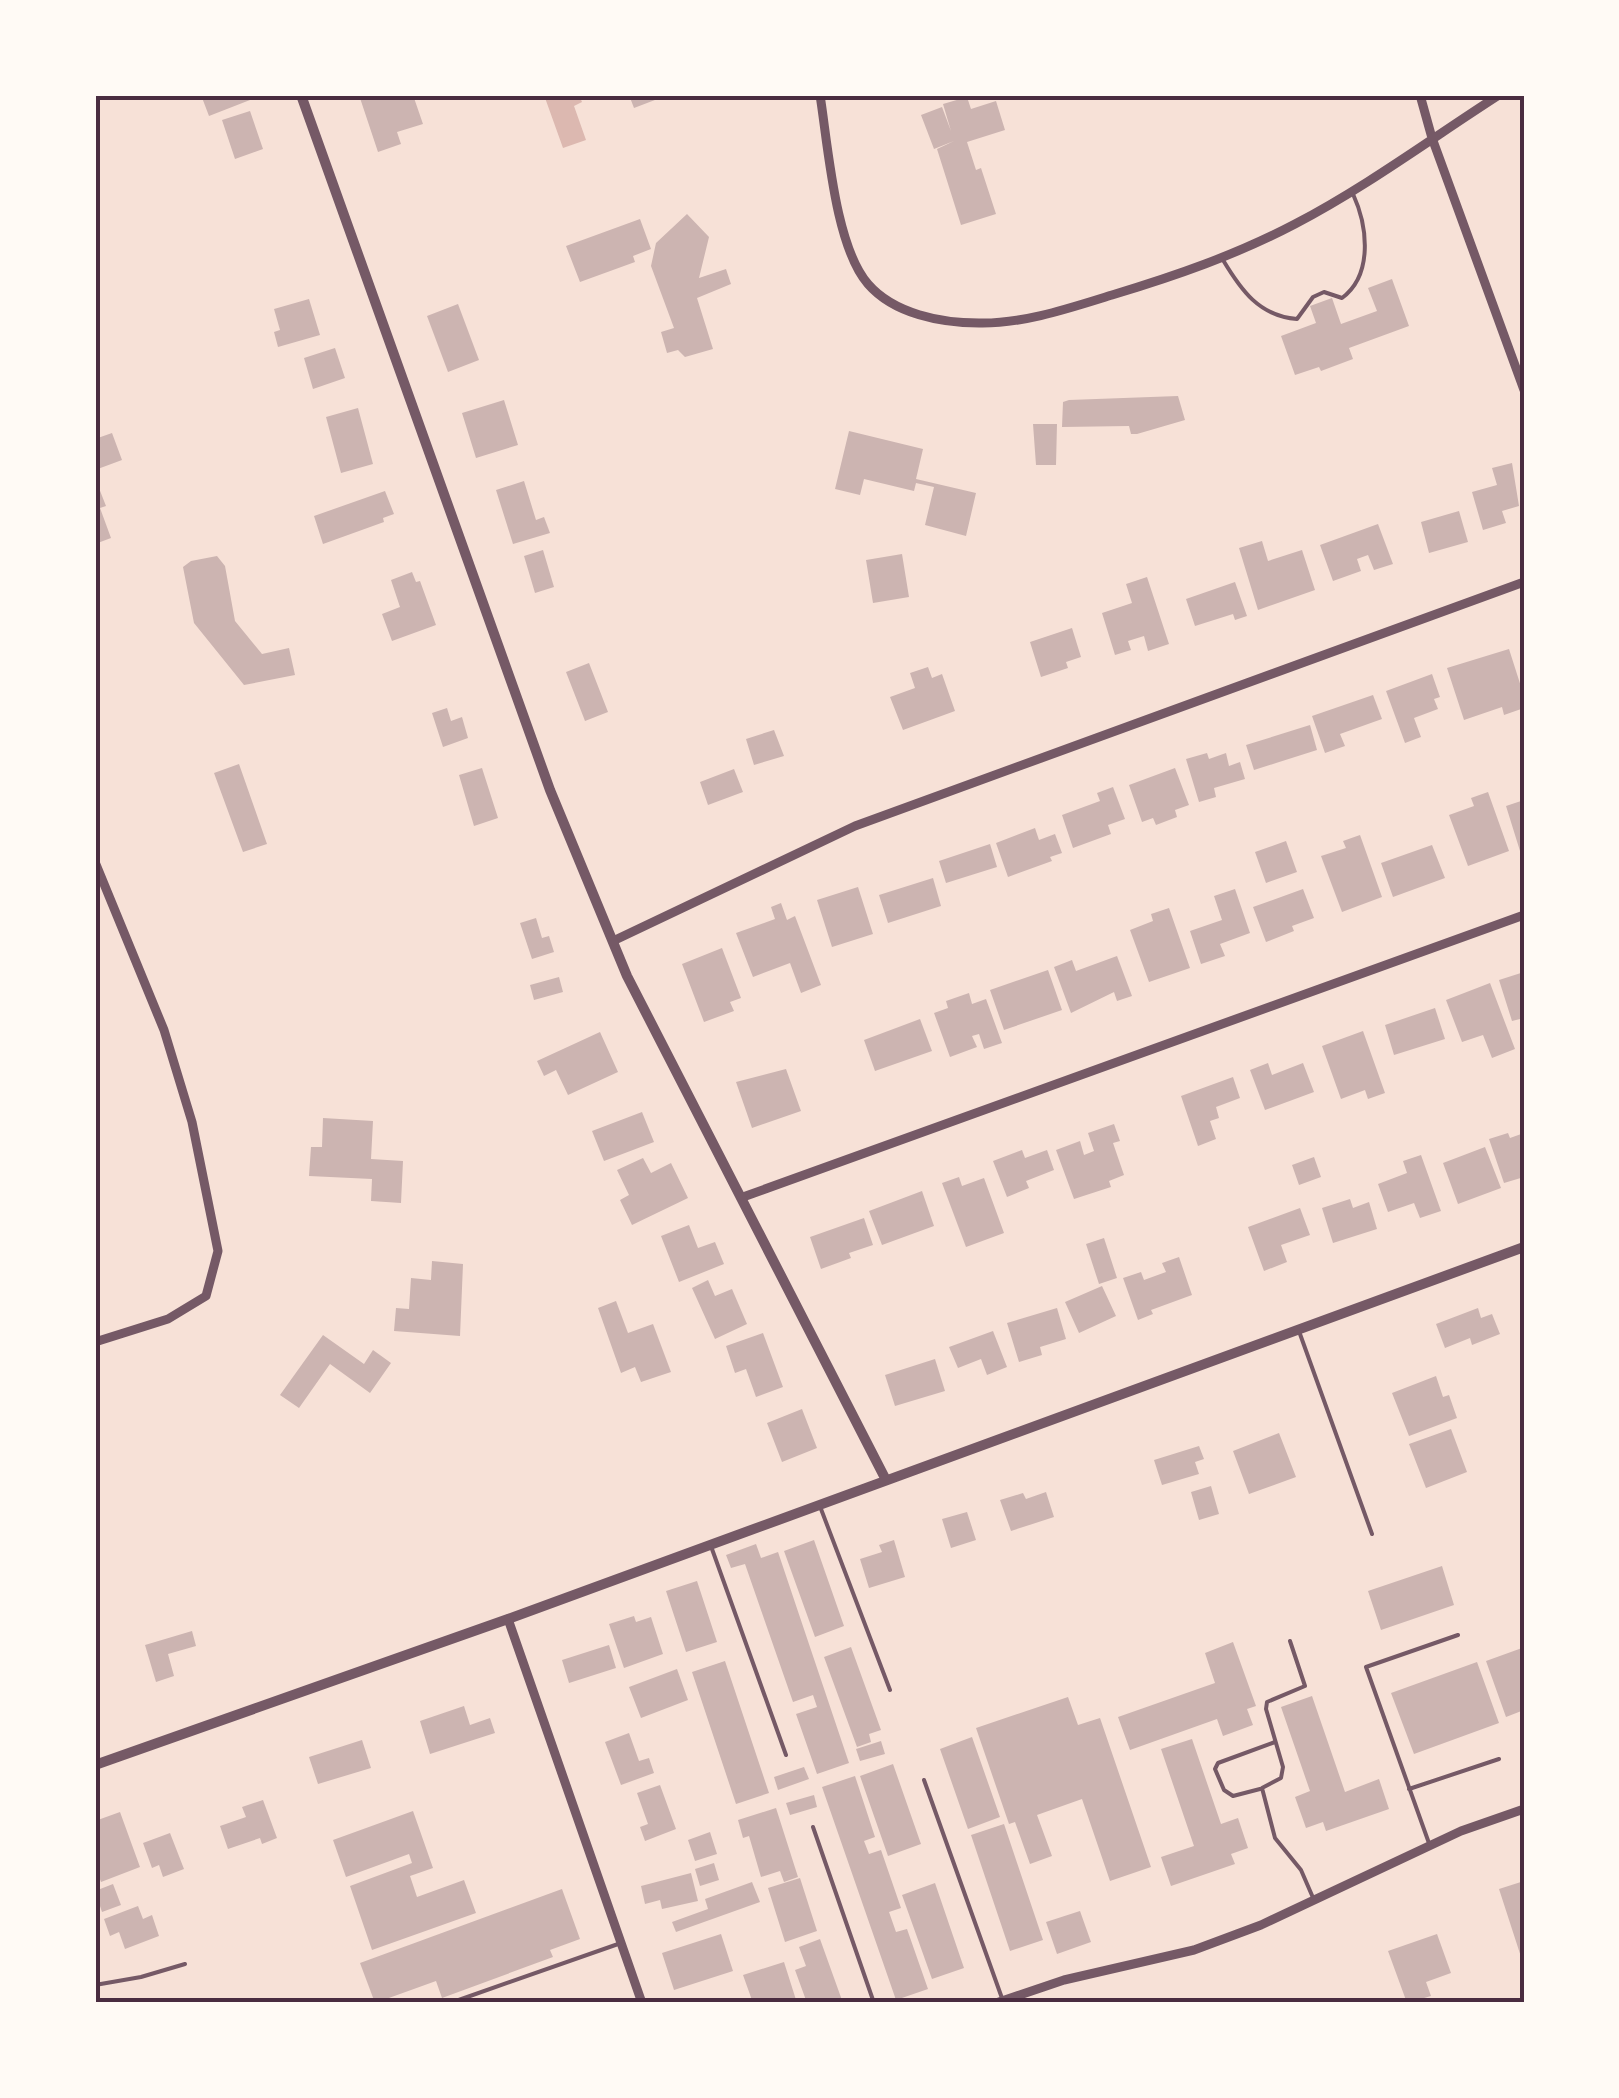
<svg xmlns="http://www.w3.org/2000/svg" width="1619" height="2098" font-family="Raleway,sans-serif">
<style>
.water{fill:#dcb8b0}
.building{fill:#ccb4b1}
.lines{fill:none;stroke-linecap:round;stroke-linejoin:round}
.service{stroke:#755966;stroke-width:4}
.minor{stroke:#755966;stroke-width:9}
.tertiary{stroke:#755966;stroke-width:10}
.neatline{fill:none;stroke:#4a2c40;stroke-width:4}
</style>
<rect width="100%" height="100%" fill="#f7e1d7"/>
<!-- water -->
<path class="water" d="M544,95h35l3,7 -8,4 12,34 -23,8z"/>
<!-- building -->
<path class="building" d="M201,95h47l2,5 -41,16z
M369,95h44l10,29 -26,8 4,12 -23,8 -18,-54z
M629,95h39l-34,13z
M967,97l4,12 25,-8 9,29 -38,12 9,28 5,-2 15,46 -35,11 -24,-76 17,-8 -20,8 -13,-34 21,-8 9,24 -8,-27z
M250,111l13,38 -28,10 -13,-39z
M687,214l22,23 -10,41 27,-9 5,15 -34,14 16,51 -28,8 -7,-7 -11,3 -6,-21 13,-4 -23,-62 5,-23z
M640,219l11,30 -18,7 2,6 -55,20 -14,-36z
M1392,279l17,47 -60,22 4,11 -32,12 -2,-4 -24,8 -14,-39 35,-13 -6,-17 22,-8 9,26 36,-13 -9,-23z
M309,299l11,36 -42,12 -4,-15 6,-2 -6,-21z
M458,304l21,56 -31,12 -21,-56z
M335,348l10,30 -32,11 -9,-31z
M1178,396l7,24 -48,14h-6l-2,-8 -67,1 1,-25 6,-2z
M504,400l14,45 -42,13 -14,-45z
M358,408l15,56 -32,9 -15,-56z
M1033,424h24l-1,41h-20z
M849,431l74,18 -7,30 60,14 -10,43 -41,-11 9,-38 -18,-4 -2,8 -50,-12 -4,16 -25,-6z
M112,433l10,27 -27,10v-31z
M1512,463l7,43 -17,5 4,12 -23,7 -11,-38 25,-7 -5,-17z
M95,478l11,28 -6,2 11,30 -16,6z
M524,481l12,39 8,-3 6,16 -37,11 -17,-54z
M385,491l9,23 -11,4 1,4 -61,22 -9,-28z
M1459,511l9,31 -39,11 -8,-31z
M1378,524l15,40 -19,6 -6,-15 -11,4 4,12 -28,10 -13,-36z
M1262,541l6,20 34,-11 13,40 -57,20 -19,-62z
M543,550l11,37 -19,6 -11,-37z
M902,554l7,43 -36,6 -7,-43z
M217,556l8,10 10,55 27,33 27,-6 6,27 -51,10 -50,-62 -11,-56 8,-6z
M412,572l4,10 4,-1 16,44 -44,16 -10,-27 18,-7 -9,-27z
M1147,577l22,67 -21,7 -4,-15 -16,5 3,9 -16,5 -13,-42 30,-10 -6,-19z
M1235,582l12,34 -12,4 -2,-6 -38,12 -9,-27z
M1072,628l9,29 -15,5 2,6 -27,9 -11,-35z
M1509,649l15,47v12l-20,7 -2,-8 -38,13 -17,-52z
M589,663l19,49 -23,9 -19,-49z
M928,667l4,11 10,-4 13,37 -52,19 -13,-33 25,-9 -5,-15z
M1432,674l8,23 -6,2 4,10 -24,9 7,19 -16,6 -19,-52z
M1373,695l9,24 -42,15 5,12 -20,7 -13,-37z
M447,708l4,13 11,-4 6,21 -25,9 -11,-34z
M1310,725l7,25 -63,20 -8,-25z
M774,730l10,26 -30,9 -8,-26z
M1207,753l2,6 17,-6 3,13 11,-4 5,17 -31,9 2,9 -17,5 -13,-43z
M239,764l28,80 -24,8 -29,-79z
M482,768l16,50 -24,8 -15,-51z
M1175,768l14,37 -14,5 2,7 -21,8 -3,-7 -11,4 -13,-37z
M734,769l9,23 -35,13 -8,-23z
M1113,787l12,32 -17,6 3,9 -38,14 -11,-33 38,-14 -3,-8z
M1488,792l21,59 -41,15 -19,-51 25,-9 -3,-8z
M1524,800v50l-4,1 -14,-45z
M1035,828l4,12 16,-6 7,19 -12,4 2,4 -44,16 -12,-34z
M1360,835l22,62 -40,15 -21,-56 25,-8 -3,-7z
M1286,841l11,31 -31,11 -11,-31z
M990,844l7,23 -51,16 -7,-22z
M1432,845l13,33 -52,19 -12,-34z
M933,878l8,28 -53,17 -9,-28z
M858,887l15,47 -41,13 -15,-47z
M1235,889l15,44 -30,11 5,12 -24,8 -11,-33 32,-11 -8,-24z
M1303,889l11,29 -22,8 2,5 -28,11 -13,-35z
M781,903l6,17 8,-4 26,69 -20,8 -11,-30 -37,14 -17,-44 39,-14 -4,-12z
M1169,908l21,60 -41,14 -19,-52 23,-9 -2,-7z
M536,918l6,20 7,-2 5,16 -22,7 -12,-36z
M722,948l19,50 -11,4 4,9 -30,11 -22,-58z
M1117,956l15,40 -15,5 -3,-9 -43,21 -17,-46 18,-7 4,11z
M1048,970l14,40 -58,20 -14,-40z
M1524,972v46l-12,3 -13,-41z
M559,977l4,15 -29,8 -4,-15z
M1490,983l25,66 -23,9 -9,-23 -21,7 -16,-42z
M969,993l3,11 14,-5 16,44 -18,6 -5,-15 -7,2 5,11 -27,10 -16,-44 14,-5 -2,-7z
M1435,1008l10,31 -51,16 -9,-30z
M920,1019l12,32 -57,20 -11,-31z
M1363,1031l22,62 -17,6 -3,-9 -24,9 -19,-53z
M600,1032l18,40 -50,23 -12,-25 -12,6 -7,-15z
M1268,1063l4,12 31,-12 11,29 -49,18 -15,-40z
M786,1069l15,42 -49,17 -16,-46z
M1233,1077l7,21 -24,9 3,11 -9,3 6,18 -18,7 -17,-50z
M642,1112l12,30 -50,19 -12,-30z
M323,1118l50,3 -2,38 32,2 -2,42 -30,-2 1,-22 -63,-3 2,-29h11z
M1114,1124l6,17 -7,2 11,32 -15,6 2,6 -37,12 -18,-49 24,-9 4,14 10,-4 -6,-18z
M1508,1133l2,5 14,-5v44l-20,6 -15,-44z
M1485,1147l16,41 -43,16 -15,-41z
M1022,1150l3,8 22,-8 7,20 -28,11 3,7 -22,9 -14,-36z
M1421,1155l20,56 -21,7 -6,-15 -26,9 -10,-28 29,-11 -4,-12z
M1314,1157l7,20 -22,8 -7,-20z
M643,1158l8,15 20,-10 17,35 -56,27 -12,-25 9,-5 -12,-25z
M959,1177l3,9 22,-8 20,55 -38,14 -24,-64z
M922,1191l12,35 -52,19 -13,-34z
M1350,1199l3,9 16,-6 8,27 -44,14 -11,-35z
M1300,1208l10,27 -29,10 6,17 -23,9 -16,-44z
M864,1218l9,27 -24,8 2,5 -30,11 -11,-32z
M689,1225l9,23 17,-6 9,22 -45,18 -18,-46z
M1104,1238l13,40 -18,6 -13,-40z
M1179,1257l13,38 -41,15 2,4 -15,6 -15,-42 18,-6 3,8 22,-8 -4,-9z
M432,1261l31,3 -3,72 -66,-5 2,-23 13,1 2,-31 20,2z
M708,1280l7,16 17,-7 15,35 -32,15 -23,-51z
M1102,1286l14,30 -37,17 -14,-31z
M616,1301l12,32 25,-9 18,48 -30,10 -6,-15 -14,6 -23,-65z
M1057,1308l9,31 -26,8 2,8 -23,7 -12,-39z
M1478,1308l3,10 11,-4 8,20 -28,11 -2,-7 -25,10 -9,-24z
M993,1331l14,36 -20,8 -6,-16 -23,9 -9,-21z
M763,1333l20,54 -27,10 -10,-28 -11,4 -9,-27z
M323,1335l41,29 9,-14 18,13 -21,30 -40,-29 -31,44 -19,-13z
M935,1359l10,32 -50,15 -10,-31z
M1436,1376l7,21 6,-2 8,23 -48,18 -17,-43z
M802,1409l15,39 -35,14 -15,-39z
M1451,1429l16,43 -41,16 -17,-44z
M1279,1433l17,44 -47,17 -16,-43z
M1199,1446l5,13 -9,3 4,12 -37,11 -8,-25z
M1211,1486l8,28 -20,6 -8,-28z
M1046,1492l8,25 -43,14 -11,-31 23,-7 3,6z
M967,1512l9,28 -25,8 -9,-29z
M814,1540l30,86 -29,11 -31,-86z
M894,1540l11,37 -36,11 -9,-29 22,-7 -3,-7z
M756,1544l5,14 17,-6 71,211 -32,11 -21,-60 21,-7 -4,-12 -20,7 -48,-138 -14,4 -5,-13z
M1442,1566l12,39 -73,25 -13,-39z
M697,1581l20,61 -31,10 -20,-61z
M634,1616l2,6 15,-5 12,37 -39,14 -15,-44z
M192,1631l4,15 -28,8 6,22 -18,6 -11,-37z
M1233,1642l23,64 -9,3 6,16 -30,11 -6,-17 -87,31 -12,-33 97,-34 -10,-30z
M609,1645l7,23 -47,15 -7,-23z
M851,1647l30,83 -12,4 2,8 -14,5 -33,-90z
M1522,1648l2,62 -18,7 -20,-56z
M725,1661l44,132 -33,11 -44,-132z
M1477,1662l22,61 -85,31 -23,-61z
M677,1669l11,31 -47,18 -12,-31z
M1312,1696l33,96 34,-13 10,30 -63,22 -3,-9 -17,6 -11,-31 15,-6 -29,-84z
M1068,1697l10,28 22,-7 51,149 -41,14 -28,-82 -45,16 15,41 -22,8 -15,-42 -6,2 -33,-96z
M464,1706l6,19 20,-7 5,15 -65,21 -10,-33z
M629,1733l10,28 10,-3 5,15 -33,12 -16,-43z
M972,1737l28,80 -32,12 -28,-80z
M1192,1739l29,85 17,-6 10,30 -17,6 4,10 -64,22 -10,-29 33,-11 -33,-97z
M362,1740l9,28 -53,16 -9,-27z
M881,1741l4,13 -25,7 -4,-12z
M893,1764l28,80 -33,12 -28,-80z
M804,1767l5,12 -31,11 -4,-13z
M855,1776l20,61 -11,4 5,13 12,-4 20,58 -12,4 7,20 11,-3 21,60 -32,11 -74,-213z
M660,1785l16,44 -31,12 -5,-14 8,-3 -11,-31z
M814,1795l3,12 -27,8 -4,-12z
M263,1800l14,38 -15,6 -2,-6 -32,11 -8,-23 26,-9 -4,-10z
M776,1808l22,69 -14,5 -4,-11 -19,6 -12,-41 -6,2 -5,-18z
M413,1811l20,57 -23,8 7,21 47,-17 12,33 -104,37 -22,-64 62,-23 -3,-9 -63,23 -13,-37z
M120,1812l20,55 -39,15 -6,-16v-45z
M1004,1824l39,116 -33,11 -39,-116z
M710,1832l7,22 -22,7 -7,-21z
M170,1833l14,36 -21,8 -4,-12 -7,3 -9,-25z
M714,1863l5,17 -19,6 -5,-17z
M691,1873l7,28 -36,8 -2,-9 -15,4 -4,-18z
M800,1878l17,53 -32,11 -17,-54z
M1524,1881v82h-1l-24,-74z
M752,1882l8,20 -84,30 -4,-10 36,-13 -3,-10z
M935,1883l29,85 -32,11 -30,-84z
M113,1884l8,21 -19,7 -7,-21z
M562,1889l18,50 -30,11 3,7 -111,41 -6,-17 -61,22 -15,-40z
M138,1906l5,13 9,-4 7,21 -34,13 -6,-17 -9,4 -6,-17z
M1080,1911l11,31 -34,12 -11,-32z
M721,1934l12,37 -59,19 -12,-37z
M1437,1934l14,39 -25,9 5,14 -24,7 -19,-52z
M820,1939l23,64h-36l-12,-33 11,-4 -7,-19z
M784,1962l13,41h-44l-10,-28z"/>
<g class="lines">
<!-- service -->
<path class="service" d="M1223,260c18,30 36,56 74,59l16,-22 11,-5 18,6c31,-23 26,-71 11,-104
M1300,1334l72,200
M821,1509l69,181
M712,1549l74,206
M1290,1641l15,45 -38,16 -1,7 17,58 -2,11 -19,10 13,50 26,32 13,30
M924,1780l79,221
M1260,1789l-27,7 -9,-6 -9,-21 3,-6 57,-21
M1409,1789l90,-30
M813,1827l61,176
M1430,1846l-64,-179 92,-32
M95,1985l46,-8 44,-13
M453,2002l168,-59"/>
<!-- minor -->
<path class="minor" d="M820,95c8,50 15,151 48,189 26,30 73,39 111,39 44,1 91,-15 133,-28 63,-19 124,-40 183,-71 71,-37 137,-86 204,-129
M1420,95l12,43 92,252
M95,862l69,168 28,92 26,129 -12,45 -38,23 -73,23
M613,941l242,-115 669,-244
M743,1197l781,-282
M508,1619l134,384
M996,2003l68,-23 130,-30 67,-25 200,-94 63,-22"/>
<!-- tertiary -->
<path class="tertiary" d="M301,95l249,695 77,186 259,504
M95,1765l413,-146 1016,-372"/>
</g>
<!-- border -->
<rect width="1619" height="2098" fill="none" stroke="#fffaf5" stroke-width="195"/>
<rect x="98" y="98" width="1424" height="1902" class="neatline"/>
</svg>
